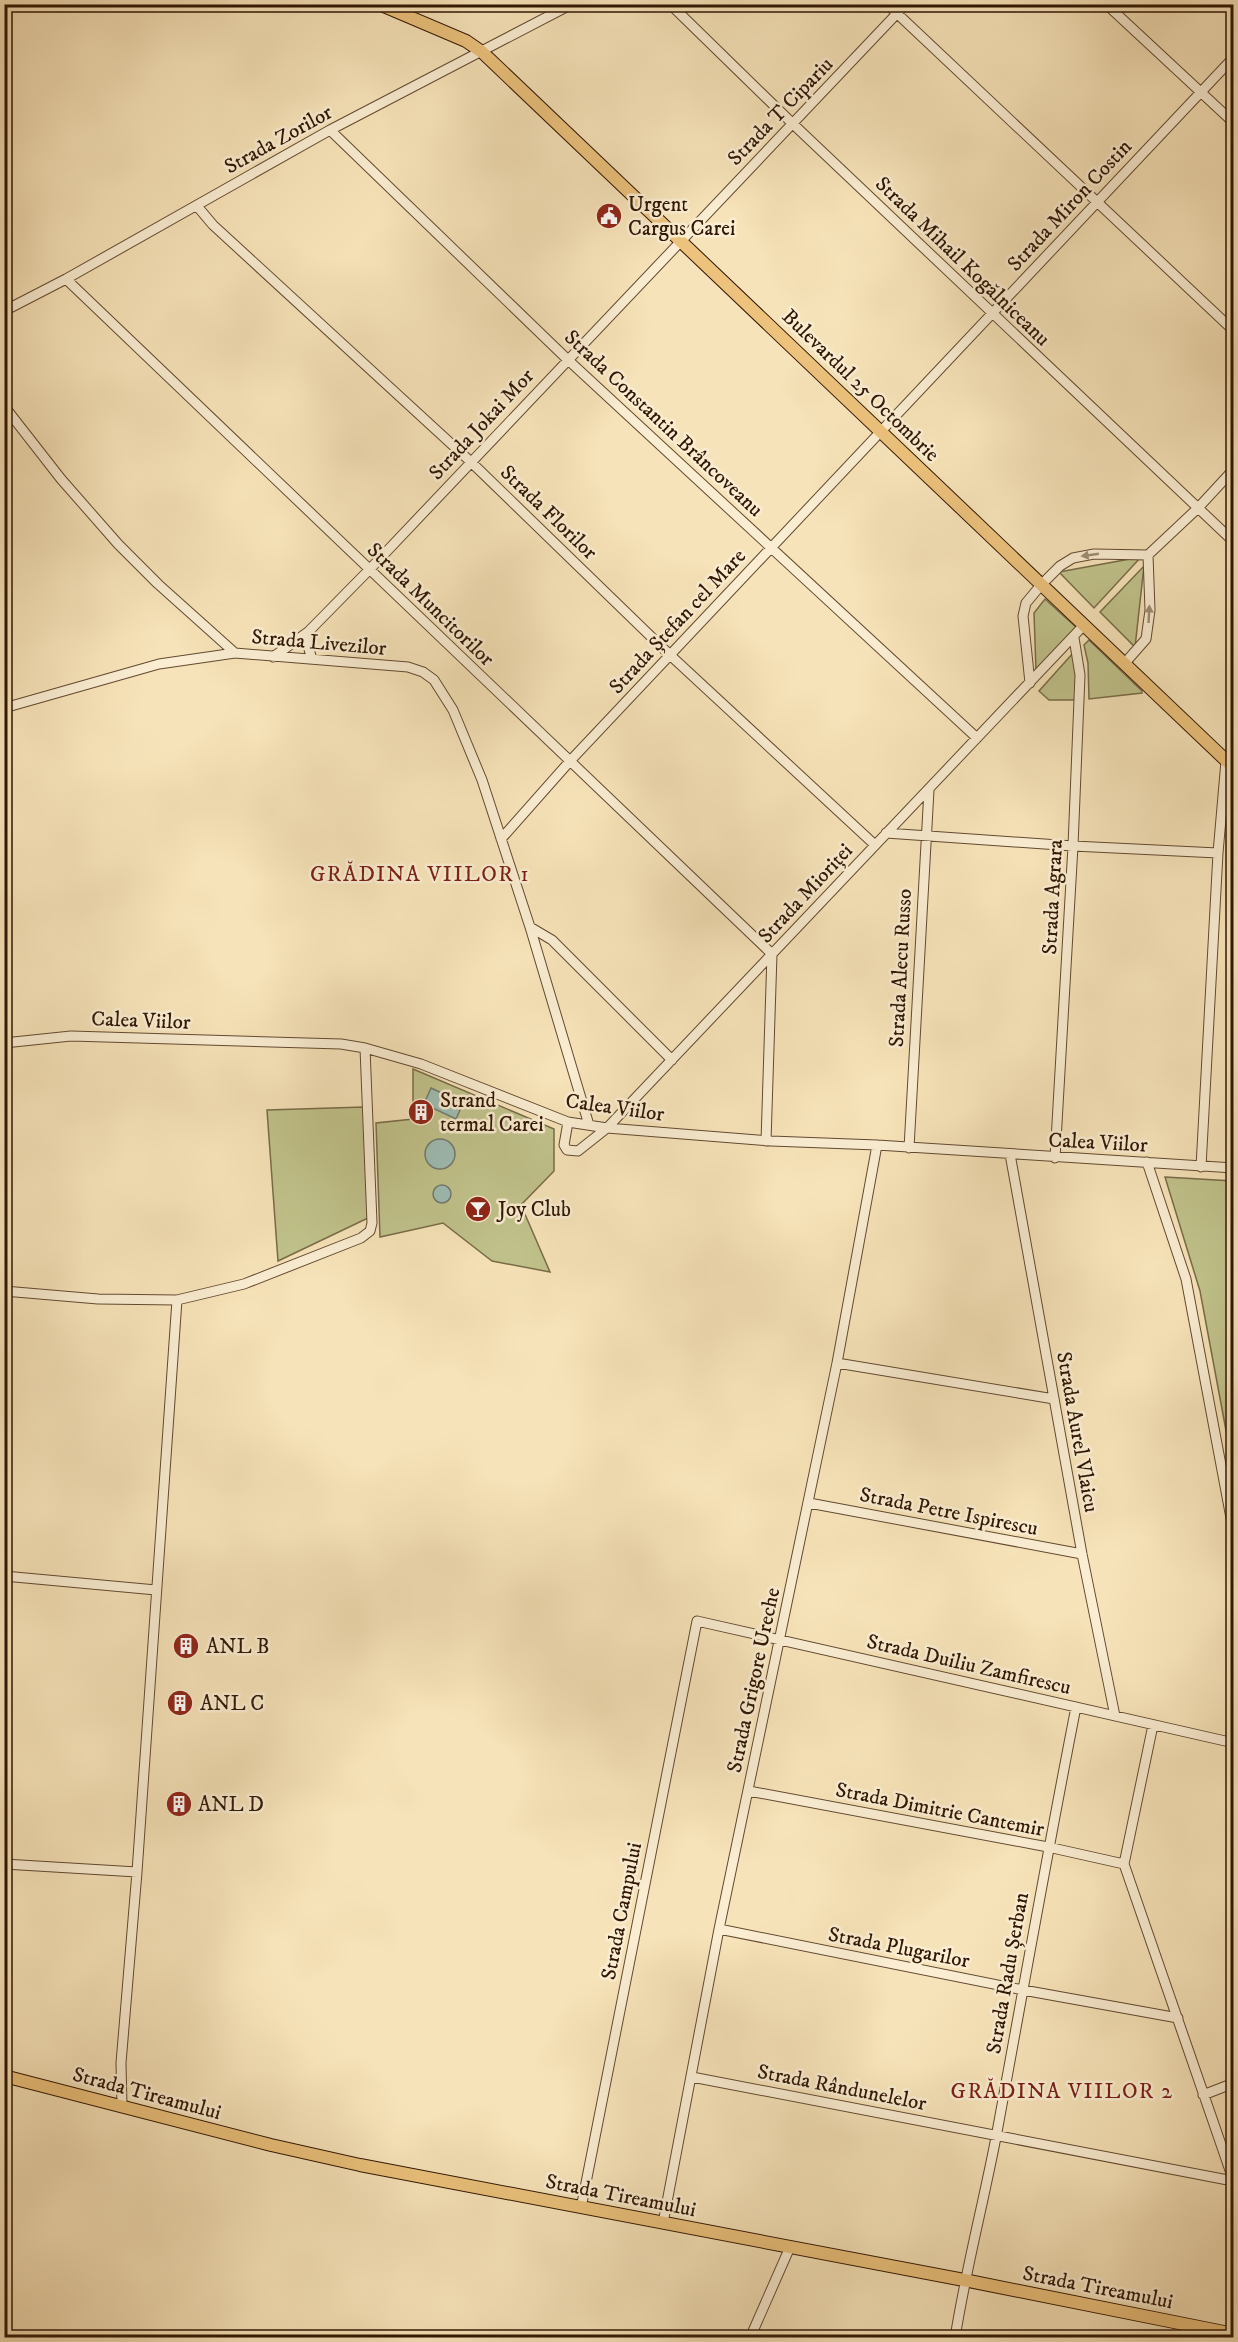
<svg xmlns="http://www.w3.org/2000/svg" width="1238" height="2342" font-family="'IM FELL DW Pica',serif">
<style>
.green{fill:#c1c38c;stroke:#786c48;stroke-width:1.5}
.water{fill:#9ebdb5;stroke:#727a6e;stroke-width:1.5}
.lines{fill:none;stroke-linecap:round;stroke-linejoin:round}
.minor-casing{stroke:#624930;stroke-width:11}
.major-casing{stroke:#301603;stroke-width:14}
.minor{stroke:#faedd2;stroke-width:9}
.major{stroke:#ecc27c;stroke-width:12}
.oneway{fill:#9f8c75}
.labels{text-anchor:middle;stroke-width:5;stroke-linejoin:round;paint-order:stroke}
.street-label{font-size:21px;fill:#301603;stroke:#faedd2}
.poi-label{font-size:21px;fill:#301603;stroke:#faedd2;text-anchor:start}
.neighbourhood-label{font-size:22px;letter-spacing:1.5px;fill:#7a1f14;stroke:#faedd2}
</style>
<rect width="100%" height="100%" fill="#f7e3b9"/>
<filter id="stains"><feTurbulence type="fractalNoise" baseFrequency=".00333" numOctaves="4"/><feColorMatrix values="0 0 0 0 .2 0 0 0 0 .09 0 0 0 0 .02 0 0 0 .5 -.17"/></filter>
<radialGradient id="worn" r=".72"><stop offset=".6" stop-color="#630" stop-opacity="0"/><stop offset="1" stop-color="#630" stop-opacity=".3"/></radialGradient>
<!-- green -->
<path class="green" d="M1141,557l-47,51 -35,-36z
M1144,566l-9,81 -35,-35z
M1045,599l33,30 -42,42 -2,-58z
M1089,640l53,51v2l-53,6 -1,-36 -4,-18z
M1074,652l6,48h-31l-10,-9z
M413,1069l141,60v42l-33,34 29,67 -58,-11 -49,-38 -63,14 -4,-114 37,-4z
M364,1107l4,111 -90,43 -11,-151z
M1165,1177l68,4v287l-33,-177z"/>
<!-- water -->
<path class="water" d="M431,1088l32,15 -7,16 -32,-15z
M425 1154a15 15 0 1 1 30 0a15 15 0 1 1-30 0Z
M433 1194a9 9 0 1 1 18 0a9 9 0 1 1-18 0Z"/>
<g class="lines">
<!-- minor casing -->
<g class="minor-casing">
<path id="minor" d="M670,4l123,120 441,418
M887,4l347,327
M1106,4l128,119
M330,130l237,229 410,379
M197,206l16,19 258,237 199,193 205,190
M66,279l706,675 -6,187
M4,311l62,-32 264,-149 242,-126
M4,406l57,73 57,65 40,40 77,69 173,14 15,5 11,8 19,30 29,70 48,147 59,198
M1148,555l50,-47 36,-39
M308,632l-1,11 5,16
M273,657l35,-25 61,-62 537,-566
M1124,664l22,-25 4,-29 -2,-55
M1030,683l-7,-67 3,-13 15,-18 19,-19 13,-8 21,-4 54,1
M4,708l155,-44 76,-11
M886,833l187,13 145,7
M501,839l69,-78 664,-704
M530,927l22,13 120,120
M4,1043l67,-7 270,8 24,4 56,16 147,58 39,6 164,13 106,4 357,23
M568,1122l-4,23 3,5 11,1 29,-23 477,-503
M909,1148l20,-358
M1010,1154l72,400 33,162
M1055,1158l18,-312 7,-171 -6,-37
M1147,1162l39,117 48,255
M1201,1167l17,-314 8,-92
M4,1291l94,8 79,1 67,-16 117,-46 9,-7 2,-8 -7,-175
M837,1363l217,36
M809,1503l273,51
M4,1576l152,14
M1153,1725l-29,139 110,318
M749,1791l299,56 76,17
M4,1864l133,8
M719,1929l304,61 155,28
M692,2077l541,104
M1203,2095l31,-12
M122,2107l-1,-44 16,-191 40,-572
M581,2208l116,-587 537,122
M663,2223l56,-294 118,-566 40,-218
M750,2338l40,-91
M955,2338c11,-70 29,-137 42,-206 26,-141 51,-283 79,-425"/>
</g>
<!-- major casing -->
<g class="major-casing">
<path id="major" d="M379,4l87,37 16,11 752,716
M4,2076l267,69 89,20 604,115 270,54"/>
</g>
<!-- minor -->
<use href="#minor" class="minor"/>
<!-- major -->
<use href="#major" class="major"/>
</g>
<!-- one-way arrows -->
<defs><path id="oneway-solid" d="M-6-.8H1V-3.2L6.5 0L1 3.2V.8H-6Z" transform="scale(1.5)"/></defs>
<g class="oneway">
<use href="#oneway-solid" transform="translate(1090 555) rotate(172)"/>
<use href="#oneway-solid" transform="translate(1149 614) rotate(-87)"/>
</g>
<!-- icons -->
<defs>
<g id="civic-disc" transform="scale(1.35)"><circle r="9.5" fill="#8f2418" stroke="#faedd2"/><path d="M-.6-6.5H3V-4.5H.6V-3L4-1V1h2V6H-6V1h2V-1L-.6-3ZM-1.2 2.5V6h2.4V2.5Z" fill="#fff"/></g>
<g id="building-disc" transform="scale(1.35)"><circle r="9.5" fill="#8f2418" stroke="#faedd2"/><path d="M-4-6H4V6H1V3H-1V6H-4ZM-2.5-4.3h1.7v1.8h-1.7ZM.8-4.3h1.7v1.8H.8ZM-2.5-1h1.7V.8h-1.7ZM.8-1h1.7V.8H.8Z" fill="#fff"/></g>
<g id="bar-disc" transform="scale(1.35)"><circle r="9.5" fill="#8f2418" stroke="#faedd2"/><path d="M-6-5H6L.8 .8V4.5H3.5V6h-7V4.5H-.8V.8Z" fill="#fff"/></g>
</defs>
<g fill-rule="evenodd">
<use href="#civic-disc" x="609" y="216"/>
<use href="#building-disc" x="421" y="1112"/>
<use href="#bar-disc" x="478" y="1209"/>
<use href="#building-disc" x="186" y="1646"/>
<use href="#building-disc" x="180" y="1703"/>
<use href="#building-disc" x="179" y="1804"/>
</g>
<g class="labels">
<!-- street labels -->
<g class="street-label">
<text transform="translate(780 111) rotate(-46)" y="7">Strada T Cipariu</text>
<text transform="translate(278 139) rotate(-29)" y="7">Strada Zorilor</text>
<text transform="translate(1069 205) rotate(-47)" y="7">Strada Miron Costin</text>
<text transform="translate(963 261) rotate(44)" y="7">Strada Mihail Kogălniceanu</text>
<text transform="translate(861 385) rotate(44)" y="7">Bulevardul 25 Octombrie</text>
<text transform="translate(664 423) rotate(43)" y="7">Strada Constantin Brâncoveanu</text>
<text transform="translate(481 424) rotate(-47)" y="7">Strada Jokai Mor</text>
<text transform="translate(549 512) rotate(44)" y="7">Strada Florilor</text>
<text transform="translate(431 604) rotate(44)" y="7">Strada Muncitorilor</text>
<text transform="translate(677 621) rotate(-47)" y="7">Strada Ștefan cel Mare</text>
<text transform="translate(319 642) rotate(5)" y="7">Strada Livezilor</text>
<text transform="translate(805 893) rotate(-47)" y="7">Strada Mioriței</text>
<text transform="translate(1052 897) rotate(-87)" y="7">Strada Agrara</text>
<text transform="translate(900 968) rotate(-87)" y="7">Strada Alecu Russo</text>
<text transform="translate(141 1020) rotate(2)" y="7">Calea Viilor</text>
<text transform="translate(615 1107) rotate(8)" y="7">Calea Viilor</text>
<text transform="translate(1098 1142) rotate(3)" y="7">Calea Viilor</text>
<text transform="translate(1078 1432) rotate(80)" y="7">Strada Aurel Vlaicu</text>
<text transform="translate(949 1511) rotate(11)" y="7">Strada Petre Ispirescu</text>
<text transform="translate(969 1664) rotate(13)" y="7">Strada Duiliu Zamfirescu</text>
<text transform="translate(753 1680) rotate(-78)" y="7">Strada Grigore Ureche</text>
<text transform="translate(940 1809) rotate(11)" y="7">Strada Dimitrie Cantemir</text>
<text transform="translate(621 1911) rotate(-79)" y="7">Strada Campului</text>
<text transform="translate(899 1947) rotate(11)" y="7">Strada Plugarilor</text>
<text transform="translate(1007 1973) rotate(-80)" y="7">Strada Radu Șerban</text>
<text transform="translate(842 2087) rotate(11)" y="7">Strada Rândunelelor</text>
<text transform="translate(147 2093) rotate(15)" y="7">Strada Tireamului</text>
<text transform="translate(621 2195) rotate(11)" y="7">Strada Tireamului</text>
<text transform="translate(1098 2287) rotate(11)" y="7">Strada Tireamului</text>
</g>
<!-- poi labels -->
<g class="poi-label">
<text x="628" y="211">Urgent<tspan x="628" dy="24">Cargus Carei</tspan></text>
<text x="440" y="1107">Strand<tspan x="440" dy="24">termal Carei</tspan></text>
<text x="498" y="1216">Joy Club</text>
<text x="206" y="1653">ANL B</text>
<text x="200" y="1710">ANL C</text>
<text x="198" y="1811">ANL D</text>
</g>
<!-- neighbourhood labels -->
<g class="neighbourhood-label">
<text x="420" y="881">GRĂDINA VIILOR 1</text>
<text x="1062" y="2098">GRĂDINA VIILOR 2</text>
</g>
</g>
<!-- margin -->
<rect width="1238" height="2342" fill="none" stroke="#f7e3b9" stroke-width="24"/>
<rect x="6" y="6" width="1226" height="2330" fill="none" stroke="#301603" stroke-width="3"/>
<rect x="12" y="12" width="1214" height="2318" fill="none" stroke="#301603" stroke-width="1.5"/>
<rect width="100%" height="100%" filter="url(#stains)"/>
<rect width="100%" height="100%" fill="url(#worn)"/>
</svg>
